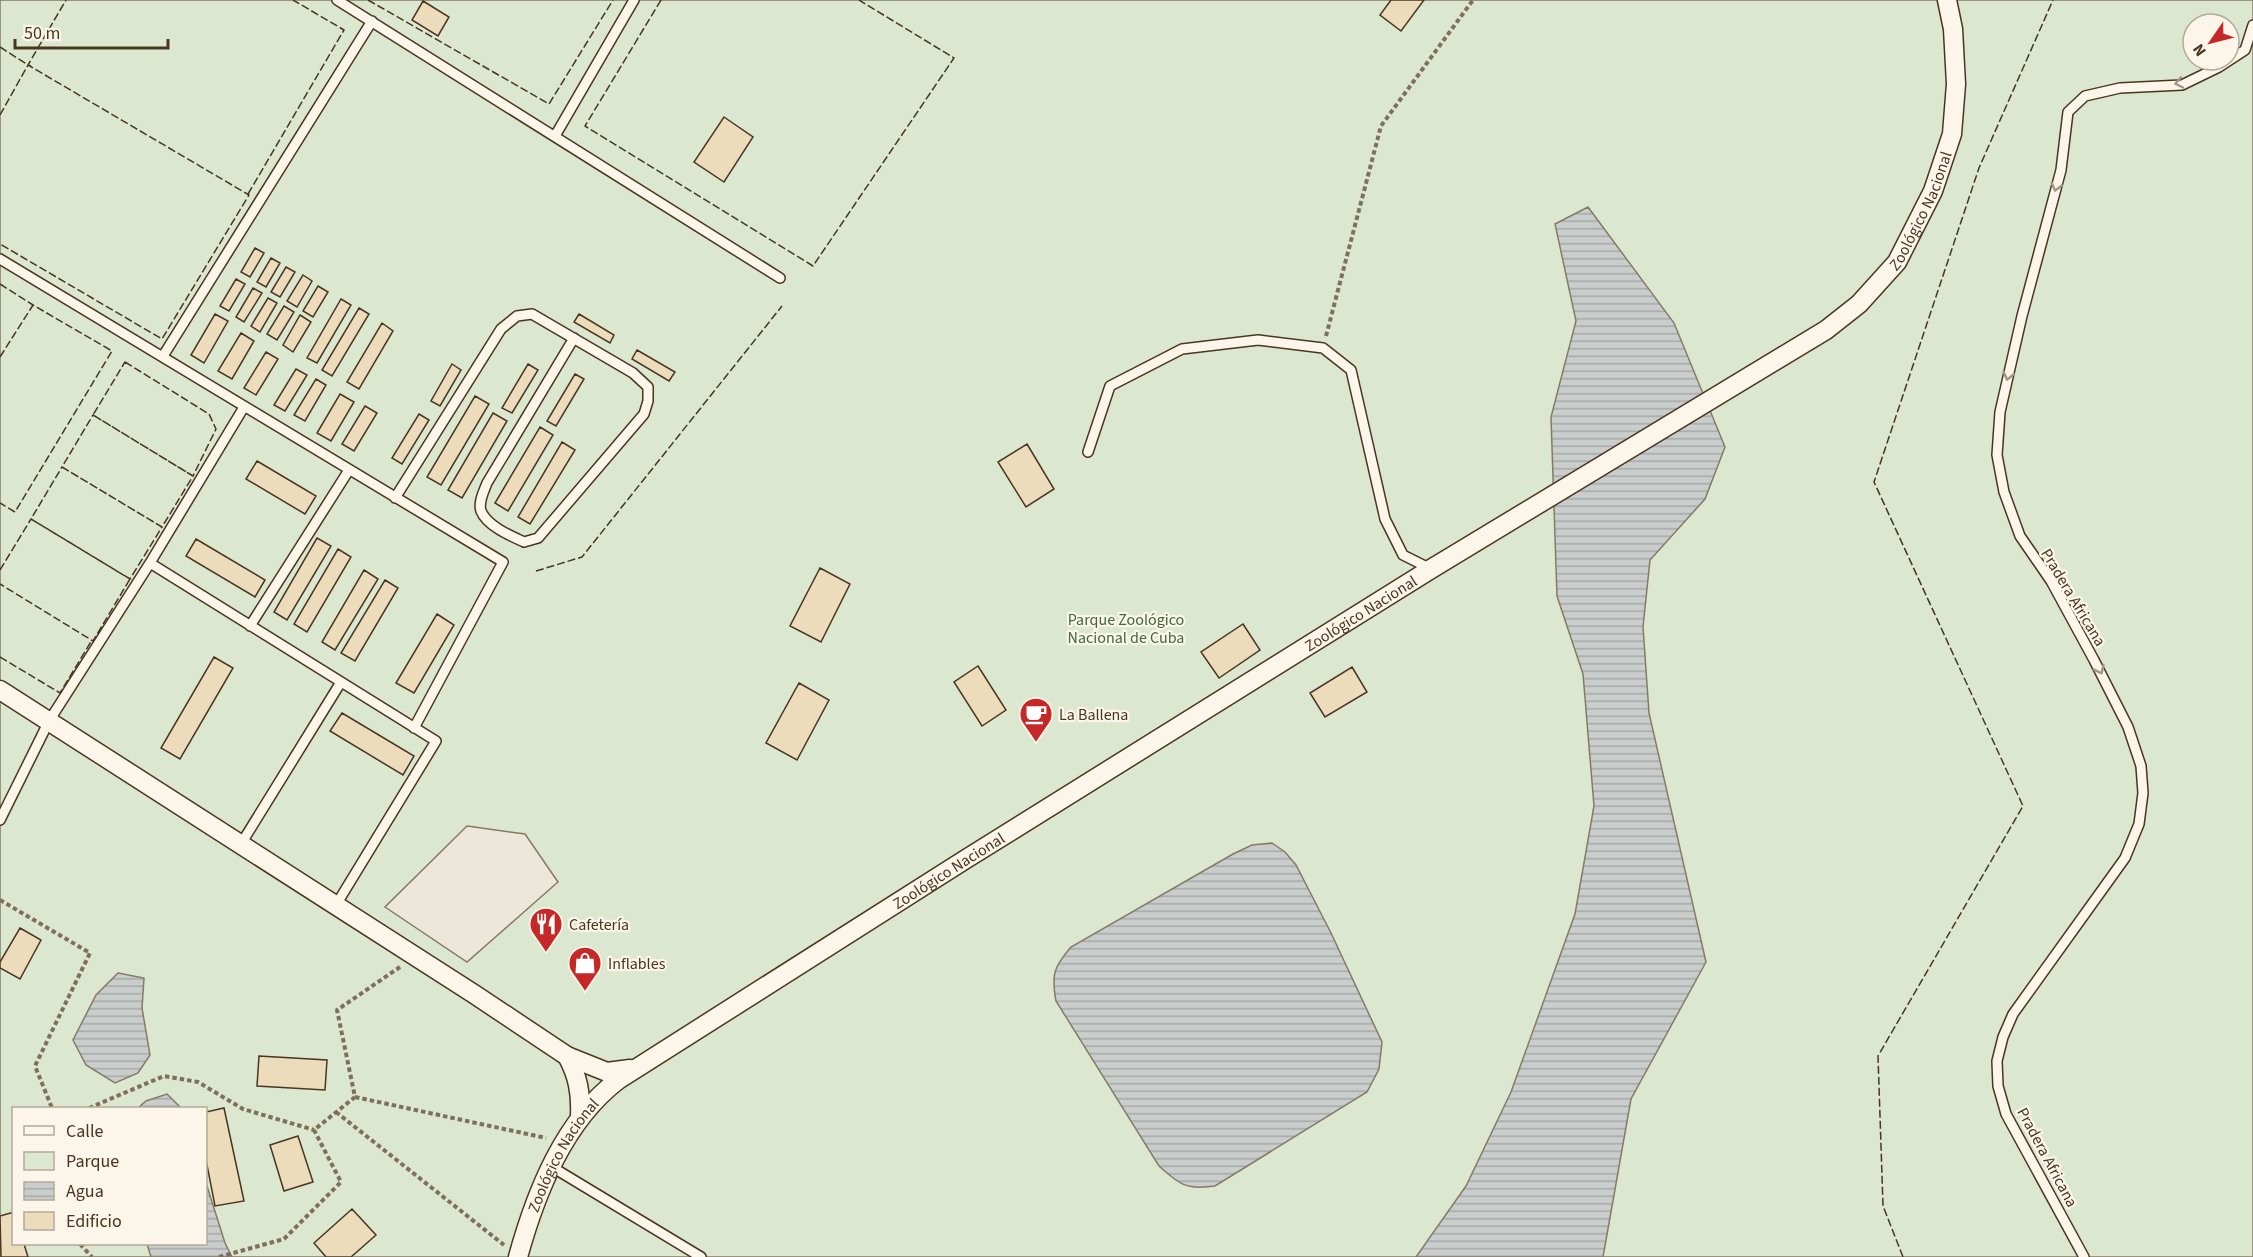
<svg xmlns="http://www.w3.org/2000/svg" width="2253" height="1257" font-family="'Source Sans 3',sans-serif">
<style>
.park{fill:#dce7d0;stroke:#887966;stroke-width:1.5;fill-rule:evenodd}
.parking{fill:#ede7d9;stroke:#887966;stroke-width:1.5}
.water{fill:url(#water-rules);stroke:#887966;stroke-width:1.5}
.building{fill:#ecdcbc;stroke:#4a3520;stroke-width:1.5}
.lines{fill:none;stroke-linecap:round;stroke-linejoin:round}
.lane-casing{stroke:#4a3520;stroke-width:12}
.street-casing{stroke:#4a3520;stroke-width:21}
.path{stroke:#7f6f5c;stroke-width:4;stroke-dasharray:4.5 3;stroke-linecap:butt}
.lane{stroke:#fbf6e9;stroke-width:9}
.street{stroke:#fbf6e9;stroke-width:18}
.fence{stroke:#4a3520;stroke-width:1.5;stroke-dasharray:8 3;stroke-linecap:butt}
.oneway{stroke:#a29684}
.labels{text-anchor:middle;stroke-width:4.5;stroke-linejoin:round;paint-order:stroke}
.street-label{font-size:16px;fill:#4a3520;stroke:#fbf6e9}
.park-label{font-size:16px;fill:#436837;stroke:#fbf6e9}
.poi-label{font-size:16px;fill:#4a3520;stroke:#fbf6e9;text-anchor:start}
</style>
<defs>
<pattern id="water-rules" width="6" height="5" patternUnits="userSpaceOnUse" patternTransform="scale(1.5)"><rect width="6" height="5" fill="#c9cecd"/><path d="M0 2.5h6" fill="none" stroke="#a5a8a6"/></pattern>
</defs>
<rect width="100%" height="100%" fill="#fbf6e9"/>
<!-- park -->
<path class="park" d="M0,0h2253v1257h-2253zM2193,24h36v36h-36zM14,1108h192v136h-192z"/>
<!-- parking -->
<path class="parking" d="M467,826l58,8 33,48 -91,80 -82,-55z"/>
<!-- water -->
<path class="water" d="M1588,207l86,116 51,124 -20,52 -55,61 -7,67 6,86 57,249 -75,137 -28,158h-187l50,-71 45,-94 64,-178 19,-108 -11,-132 -26,-78 -6,-179 25,-96 -21,-97z
M1272,843l13,9 11,13 35,68 51,109 -3,27 -12,23 -152,94c-29,4 -35,-1 -56,-20l-103,-165c-5,-27 -2,-34 15,-54l162,-93 19,-9z
M118,973l26,5 -2,30 8,47 -12,18 -23,10 -29,-18 -13,-25 23,-45z
M167,1094l14,14h-43l8,-7z
M206,1183l19,60 7,14h-81l-4,-13h59z"/>
<!-- building -->
<path class="building" d="M1391,0h33l-23,31 -21,-16z
M423,1l26,16 -11,19 -26,-16z
M724,117l29,20 -29,45 -30,-20z
M255,248l9,5 -14,24 -9,-5z
M271,258l9,5 -14,24 -9,-5z
M286,267l9,5 -15,25 -9,-5z
M303,275l9,6 -15,26 -10,-6z
M236,279l9,5 -16,27 -9,-5z
M318,286l10,6 -15,25 -10,-6z
M253,288l9,5 -18,29 -8,-5z
M268,298l9,5 -17,29 -9,-6z
M341,299l10,6 -34,58 -10,-5z
M284,306l10,6 -17,28 -10,-6z
M359,308l10,6 -37,62 -10,-6z
M215,314l13,7 -24,42 -13,-8z
M579,314l35,21 -4,8 -36,-21z
M300,315l11,7 -18,30 -10,-7z
M382,323l11,8 -34,58 -12,-7z
M241,333l13,8 -22,38 -14,-8z
M637,350l38,22 -6,9 -37,-22z
M266,352l12,7 -22,36 -12,-7z
M452,364l9,6 -21,36 -9,-5z
M528,364l10,6 -26,43 -10,-5z
M296,369l11,6 -22,36 -11,-6z
M575,374l9,5 -28,47 -9,-5z
M316,379l10,6 -21,36 -11,-6z
M340,394l14,8 -23,39 -14,-8z
M475,396l14,8 -48,81 -14,-8z
M365,406l12,7 -23,38 -12,-7z
M493,413l14,8 -45,77 -14,-8z
M419,414l10,6 -27,44 -10,-6z
M540,427l13,8 -45,76 -13,-8z
M562,442l13,8 -45,74 -12,-7z
M1027,444l27,45 -28,18 -28,-45z
M257,461l59,35 -11,18 -59,-35z
M317,538l14,8 -44,74 -13,-8z
M196,539l69,41 -10,17 -69,-41z
M338,549l13,8 -44,75 -13,-8z
M820,568l30,16 -29,58 -31,-16z
M364,570l14,9 -43,71 -13,-8z
M385,580l13,8 -43,73 -14,-8z
M437,614l17,11 -40,68 -18,-10z
M1243,624l17,26 -41,28 -18,-26z
M214,657l19,11 -53,91 -19,-11z
M978,666l28,44 -24,16 -28,-44z
M1352,667l15,25 -42,25 -15,-24z
M799,683l30,17 -32,60 -31,-17z
M342,713l72,43 -11,19 -73,-44z
M20,928l21,12 -21,39 -20,-11v-6z
M259,1056l68,4 -2,30 -68,-4z
M224,1108l20,93 -29,5 -9,-46v-48z
M298,1136l15,46 -29,9 -14,-46z
M352,1209l24,26 -25,22h-25l-12,-14z
M14,1212v32h10l4,13h-27l-1,-41z"/>
<g class="lines">
<!-- lane casing -->
<g class="lane-casing">
<path id="lane" d="M337,0l443,278
M555,136l79,-136
M0,259l503,303 -89,166
M163,356l209,-335
M1088,452l22,-66 72,-37 76,-9 65,8 28,22 34,149 18,36 28,14
M395,498l106,-169 16,-13 15,-2 101,59 15,14v14l-4,13 -106,124 -14,4c-13,-6 -37,-16 -43,-31 -3,-9 3,-20 6,-28l87,-145
M150,563l286,178 -100,164
M250,626l99,-156
M0,820l49,-99 101,-158 94,-156
M241,844l100,-162
M552,1167l149,90
M2084,1257l-78,-143 -8,-28 -1,-25 6,-24 10,-23 112,-156 14,-34 4,-31 -2,-27 -13,-39 -34,-67 -43,-79 -31,-45 -16,-44 -7,-37 3,-43 22,-96 39,-146 7,-58 17,-16 35,-8 62,-3 37,-18 26,-17 8,-25"/>
</g>
<!-- street casing -->
<g class="street-casing">
<g id="street">
<path d="M0,690l474,304 93,62c11,20 14,37 13,60"/>
<path d="M567,1056l40,16 23,-3"/>
<path id="s1" d="M518,1257c18,-65 46,-136 100,-177l348,-221 465,-290 395,-239 33,-26 38,-42 36,-71 19,-57 4,-50 -3,-55 -6,-29"/>
</g>
</g>
<!-- path -->
<path class="path" d="M1326,336l55,-210 92,-126
M0,900l90,53 -55,113 17,42
M355,1097l191,41
M89,1108l75,-32 34,6 45,27 71,21
M336,1112l168,133
M80,1244l12,13
M219,1257l65,-18 57,-57 -27,-52 41,-33 -18,-87 63,-43"/>
<!-- lane -->
<use href="#lane" class="lane"/>
<!-- street -->
<use href="#street" class="street"/>
<!-- fence -->
<path class="fence" d="M368,0l181,104 64,-104
M661,0l-76,126 228,140 141,-208 -95,-58
M0,47l28,18
M31,66l-3,-1 38,-65
M0,115l28,-50 221,130 -87,144 -162,-95
M248,194l96,-164 -51,-30
M0,284l33,21 -1,2
M0,357l33,-52 79,46 -97,161 -15,-9
M125,362l84,52 7,15 -23,47 -100,-61z
M93,415l100,61 -31,51 -100,-60z
M62,467l100,60 -32,52 -99,-60z
M0,570l31,-51 99,60 -37,62 -93,-57
M536,571l46,-14 200,-251
M0,657l60,36 32,-53
M1903,1257l-20,-51 -5,-150 145,-250 -149,-324 105,-314 74,-168"/>
</g>
<!-- one-way arrows -->
<defs><path id="oneway-chevron" d="M-2-3.5L2.5 0L-2 3.5" fill="none" stroke-width="1.6" stroke-linecap="round" stroke-linejoin="round" transform="scale(1.5)"/></defs>
<g class="oneway">
<use href="#oneway-chevron" transform="translate(2179 83) rotate(168)"/>
<use href="#oneway-chevron" transform="translate(2056 187) rotate(105)"/>
<use href="#oneway-chevron" transform="translate(2008 376) rotate(103)"/>
<use href="#oneway-chevron" transform="translate(2100 670) rotate(64)"/>
</g>
<!-- icons -->
<defs>
<g id="cafe-pin" transform="scale(1.725)"><path d="M0 17L-7.5 6A9.5 9.5 0 1 1 7.5 6Z" fill="#c62828" stroke="#fbf6e9"/><path d="M-5.5-4.5H6V0H3Q3 3.5 0 3.5H-2.5Q-5.5 3.5-5.5 0ZM3-3.2v2h1.7v-2ZM-6 4.5H4V6H-6Z" fill="#fff"/></g>
<g id="restaurant-pin" transform="scale(1.725)"><path d="M0 17L-7.5 6A9.5 9.5 0 1 1 7.5 6Z" fill="#c62828" stroke="#fbf6e9"/><path d="M-5-6h1v4h1v-4h1v4h1v-4h1v5L-1.5 .5V6h-2V.5L-5-1ZM5-6V6H3V1.5H1.5Q1.5-4 5-6Z" fill="#fff"/></g>
<g id="shop-pin" transform="scale(1.725)"><path d="M0 17L-7.5 6A9.5 9.5 0 1 1 7.5 6Z" fill="#c62828" stroke="#fbf6e9"/><path d="M-5-2.5h2.3a2.7 3.5 0 0 1 5.4 0H5L5.5 6h-11ZM-1.5-2.5h3a1.5 2.3 0 0 0-3 0Z" fill="#fff"/></g>
</defs>
<g fill-rule="evenodd">
<use href="#cafe-pin" x="1036" y="714"/>
<use href="#restaurant-pin" x="546" y="924"/>
<use href="#shop-pin" x="585" y="963"/>
</g>
<g class="labels">
<!-- street labels -->
<g class="street-label">
<text dy="6" stroke="none"><textPath href="#s1" startOffset="1784">Zoológico Nacional</textPath></text>
<text transform="translate(2074 597) rotate(59)" y="6">Pradera Africana</text>
<text dy="6" stroke="none"><textPath href="#s1" startOffset="1084">Zoológico Nacional</textPath></text>
<text dy="6" stroke="none"><textPath href="#s1" startOffset="598">Zoológico Nacional</textPath></text>
<text dy="6" stroke="none"><textPath href="#s1" startOffset="112">Zoológico Nacional</textPath></text>
<text transform="translate(2048 1157) rotate(62)" y="6">Pradera Africana</text>
</g>
<!-- park labels -->
<g class="park-label">
<text x="1126" y="625">Parque Zoológico<tspan x="1126" dy="18">Nacional de Cuba</tspan></text>
</g>
<!-- poi labels -->
<g class="poi-label">
<text x="1059" y="720">La Ballena</text>
<text x="569" y="930">Cafetería</text>
<text x="608" y="969">Inflables</text>
</g>
</g>
<!-- legend -->
<rect x="12" y="1107" width="195" height="138" fill="#fbf6e9" stroke="#b4a999" stroke-width="1.5"/>
<rect x="24" y="1126" width="30" height="9" fill="#fbf6e9" stroke="#b4a999" stroke-width="1.5"/>
<text x="66" y="1137" font-size="18" fill="#4a3520">Calle</text>
<rect x="24" y="1152" width="30" height="18" fill="#dce7d0" stroke="#b4a999" stroke-width="1.5"/>
<text x="66" y="1167" font-size="18" fill="#4a3520">Parque</text>
<rect x="24" y="1182" width="30" height="18" fill="url(#water-rules)" stroke="#b4a999" stroke-width="1.5"/>
<text x="66" y="1197" font-size="18" fill="#4a3520">Agua</text>
<rect x="24" y="1212" width="30" height="18" fill="#ecdcbc" stroke="#b4a999" stroke-width="1.5"/>
<text x="66" y="1227" font-size="18" fill="#4a3520">Edificio</text>
<!-- north arrow -->
<g transform="translate(2211 42) rotate(235)"><circle r="28" fill="#fbf6e9" stroke="#b4a999" stroke-width="1.5"/>
<path d="M0-4.5L10 22L0 15L-10 22Z" fill="#c62828"/>
<text y="-9" font-size="16" font-weight="bold" text-anchor="middle" fill="#4a3520">N</text>
</g>
<!-- scale -->
<path d="M15 39v9h153v-9" fill="none" stroke="#4a3520" stroke-width="3"/>
<text x="24" y="39" font-size="18" fill="#4a3520" stroke="#fbf6e9" stroke-width="4.5" paint-order="stroke">50 m</text>
</svg>
